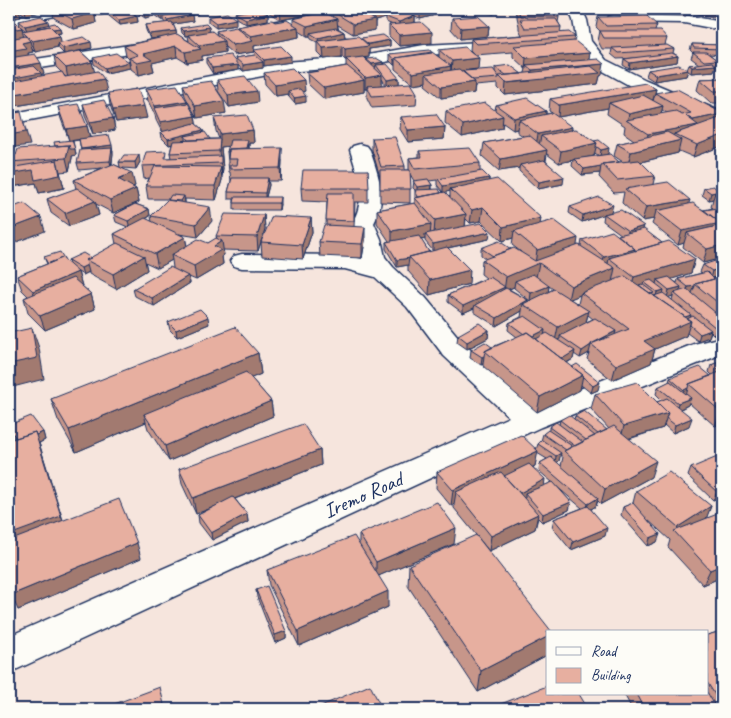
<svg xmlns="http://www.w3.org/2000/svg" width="731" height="718" font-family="Caveat,sans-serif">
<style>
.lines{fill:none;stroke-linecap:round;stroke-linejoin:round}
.minor-casing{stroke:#1b2f5e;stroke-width:3}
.minor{fill:#fdfcf7;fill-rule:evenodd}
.wall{fill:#c7968a;stroke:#1b2f5e;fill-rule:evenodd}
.shaded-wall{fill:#a27a70;stroke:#1b2f5e}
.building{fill:#e7afa0;stroke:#1b2f5e}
.labels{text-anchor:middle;stroke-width:4;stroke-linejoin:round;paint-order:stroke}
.street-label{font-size:21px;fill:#1b2f5e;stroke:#fdfcf7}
</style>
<rect width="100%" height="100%" fill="#f6e5dd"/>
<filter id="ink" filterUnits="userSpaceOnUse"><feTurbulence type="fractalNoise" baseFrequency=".02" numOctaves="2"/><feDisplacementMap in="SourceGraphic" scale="10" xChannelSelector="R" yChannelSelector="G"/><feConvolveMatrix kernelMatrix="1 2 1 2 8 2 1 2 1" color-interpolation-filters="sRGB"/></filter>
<g filter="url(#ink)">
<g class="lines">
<!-- minor casing -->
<g class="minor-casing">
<path id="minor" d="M50,9h25l-2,3 -64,14v-8z
M346,9h29l-7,4 -114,20 -5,-1 -2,-3 2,-3 5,-1z
M568,9h14l5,11 4,21 15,19 40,20 76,32v11l-88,-35 -40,-22 -14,-20 -156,9 -67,12 -73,5 -275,52v-10l275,-52 73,-5 67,-12 152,-8 -3,-17z
M614,15h70l38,7v8l-38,-7 -75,-1 -2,-3 2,-3z
M163,40l5,2 3,3 -3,3 -159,25v-10z
M360,144l7,2 3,4c8,25 18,48 4,73l7,16 4,18 8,10 32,30 39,47 70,63 160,-63 28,-7v17l-181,73 -532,246v-37l500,-219 -65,-61 -37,-49 -32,-30 -30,-8 -103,-1 -8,-2 -4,-5 4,-5 8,-2 103,1 17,4 -3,-20 -7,-16c15,-25 6,-47 -2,-73l3,-4z"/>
</g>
<!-- minor -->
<use href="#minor" class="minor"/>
</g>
<!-- wall -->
<path class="wall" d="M9,9h40l1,1 -24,5 -7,-4 2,6 -9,2 10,9 1,3h3l-6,-5 -1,-5 30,4 11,3 1,5 -3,1 3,8 31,6 -12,3 12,11 2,10 13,19 -98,16zM58,47v1l6,6 -10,2 2,11 10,10 -25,-1v-2h3l-16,-19v-2l5,-1 -1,-3 3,3z
M52,9h54l1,5 -12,2 1,7 -22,6 -20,-11z
M120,9h30l2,1 -1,-1h46l1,5 -7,1 2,6 -20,3 3,7v3l13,7 -1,-5h-3l-3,-3 -1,-5 28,3 8,4 -1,-4 21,-3v-1l38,-5 18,2v-5l19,-4 -7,-5v5l-24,5 -15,-9v-2l-3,1 -4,-1h73v3l-7,1 7,4v-6l27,-1 5,-1h83l-4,1v3l-23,6 -5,-2v5l-4,1 21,20 -33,3 -10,-10v-11h4l-7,-3v-4l-11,3v9l-22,4 -15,-9v3l6,4 1,5 45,3v6l-21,3v8h-5l2,2 17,3v2l16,14v6l18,9 -1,12 -44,3 -5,-10v-9h-3v3l-40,7 -16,-15 -1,-11 39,-7v-6h-1l-3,-3 -18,2 -7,-7v-10l-6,-3 -1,-3h-3l-8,-5v6l-45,9v6l-20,3 -9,-8v5l-23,4v4l-15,3 -10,-6 -25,6 2,8 -15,4 -8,-6 -2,-10 -3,-3 -2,-10 32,-8 -6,1 -4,-9 -1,-5 20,-2 -2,-3h-2l-7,-5v1l-9,2 -6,-4 -1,-5 -8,2 7,5 1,6 -18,3 -11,-9 -1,-5 13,-2zM382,79l4,6h-4z
M475,9h31l-13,5z
M515,9h41l3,8 -1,5 3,5 -1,6 15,4 -1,4 14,19 14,15 -2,1 -2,8 -93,11 -7,-7v-4l-23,2 -1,7 -33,5 -16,-13 1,-3 -13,2 -18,-15v-4h-1l-5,-5v-6l43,-1 7,4v-7l35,4 -4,-4 1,-11 51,-4 -3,-6v-3l-2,-9v-2h-1zM513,52v5l13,12 -1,4 -3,1 -27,-7v5h-32l-1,-1 16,-2 -3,-14z
M580,9h142l-3,9 -31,-6 -2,4 -104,-2z
M235,13l33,1v6l-22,4 -10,-6z
M208,17l28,8 -20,3 -8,-6z
M598,17l59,8 -2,6 12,7 -2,7 9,4 -1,4 5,3 -1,6 -48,7 -6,-4 1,-6 13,-1 -20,1 -6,-5 1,-5h-10l-4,-8 2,-10 -4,-4z
M452,18l37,8 -1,10 -28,3 -9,-10z
M692,44l30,1v10l-13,-1 8,6 -3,11 -23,2 -3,-2 -2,5 -32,5 -8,-5 2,-6h39l2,-5 10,-1 -8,-6 2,-5 -3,-3z
M254,50l37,12 -27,4 -1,-1v3l-20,3 -5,-6v5l-25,4 -7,-11v-5l30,4 -1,-4 20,-3z
M93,58l37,10 -24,5 -12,-9z
M264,73l41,18 -3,1 4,10 -11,2 -6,-7 -1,-3 -12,2 -11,-12z
M722,78v25h-11l-14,-13 3,-11z
M217,80l41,22 -29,5 -11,-16z
M183,85l43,28 -29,5 -12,-22z
M146,89l41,12v2l8,13 1,8 7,6v2l7,7h9l-3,-8 -2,-13 39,12 1,13h-5v5l33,12 -1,21h-13l1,4 -3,12 14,7 -1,6h-45v-11h-6v-7l3,-11 -1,-9h-1l-2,-20 2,-6 -8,1 2,22 -1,7v4l-6,20 -31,-1v4l27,18 -14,16 -19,-3 6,3 2,9 21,-3 9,-4 -1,-3 48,-21 1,14 -7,22 -35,-1 1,5 -2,1 1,8 -27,16 -7,-3 1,6 -36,23 -19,-10 -2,-7 40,-21 -1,-8 -14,8 -13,-6 2,8 -31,19 -27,-15v-2l-6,3 -5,-3 4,14 9,8 4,15 -50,21 -17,-17 -4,-15 4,-2 -6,-6 -5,-14 30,-12 -3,-7 22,4 3,3 -1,-4 23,-2 25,-14 -2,-10 14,-7 -12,-5 -2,-7 19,-11 -20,9 -17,-9 3,11 -30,11 -18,-13 -4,-14 29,-10 -2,-9 28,-12 -23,2 -2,-7 4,-13 -2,-10 -6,1 3,14 -4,1v2l-3,13 -9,1 4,16 -25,5 -3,-10 -25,4 -2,-7v-24l7,-1 39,-9 14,-6 -8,-21 -3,-12 29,19 3,11 23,14 -1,13 8,3 -1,-5h21l-4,7 -13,-1 12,18 -2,1 3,2 3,13 -4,2 14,5 1,7 -4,3 6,3 -1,-6 18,-17h-21l-2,-13 3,-8 -5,1 -2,-13 26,-8h3l-1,-5 2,-9 -3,1 -7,-7 -1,-6h1l-6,-12 -1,-5 -7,-14z
M656,89l-3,11h-1l1,1 2,-8 67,20v33l-29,11 -14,-6 -1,2 -37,9 14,14 -2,8 36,20 15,6 9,-2 -2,-1 2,-8 -4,1 -7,-5 2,-7 16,3 -1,2 3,-1v66l-19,5 -20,-16 1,-4 -6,2 -26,-21 2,-5 -12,2 -20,-18 2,-11 -10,1 -15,-16 1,-4 -18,2 -10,-9 1,-6 -14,3 -12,-9 -1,7 17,23 -25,5 -19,-18v-3l-20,3 -17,-15 2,-13 39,-7 -6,-4v-3l-4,1 -10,-7 -1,5 -40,9 -17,-14 1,-12 49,-1 1,-5 50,6v3l6,-1 -3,-2 1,-12zM608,108l-1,6 18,12 -1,7 10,7 -17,4 -3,12 9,6h-4l-47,-32 -14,-13zM662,110l5,3 -6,1zM595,153l4,3 -11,1 6,-1z
M108,93l39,25 -31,4 -6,-17z
M83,104l30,14 2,12 -22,4 -8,-18z
M401,117l44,10 -1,12 -36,3 -8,-13z
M372,138l33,28v4h4v-12l10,-1v-6l61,12v9l9,6v3l52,43 36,21 4,1 1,-6 40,-5 -19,-14 1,-7 39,15 19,14 33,16 -4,14 -20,6 6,4 1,-4 24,-6 -2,-1 3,-7 19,1v8l-9,4 1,1 8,-2v49l-8,9 -3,-3 -2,5 -11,4 -11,-8 -1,3 -31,13 -4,14 -39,17 -25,-21 2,-6 -9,5 -6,-4 -1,5 -6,4 31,27 -7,3 -10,-8 -1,5 -43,22 -54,-46v-2l-2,1 -11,-7 1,-8 21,-3 25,-10 -9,-7 1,-7 12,-6 1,-6 -26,15 -22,-14v-4l-11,5 -15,-11v-7l38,-17 -5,-4 1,-14 4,-1 -5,-4v-7l30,1 10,3 -9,-7 1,-7 -11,3 -21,-20 -11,2 -4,-4 -1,8 24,12 -41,9 21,36 -40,11 -21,-24v-6l-11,2 -11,-18v-7l3,-1 -12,-18v-13l38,-7v-13l-2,-2 1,-7 -4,-7v29l-30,-1v-25l-8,-27zM437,180v5l6,7 -2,1 -9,-4v-4l-3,-4zM450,191v6l-5,-5zM425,239v2l8,10 -4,1 -8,-12zM549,286l4,3 -5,3zM514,287v1l16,13 -2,1v-2l-19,-11zM580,295l-2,9 -8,-5zM673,296l-1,4 -4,-3zM588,315l5,4 -7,3z
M368,170v32h-13l-1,25 11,14 -3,17 -42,-2 -1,-14 7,-17 1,-23 -25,-1 -1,-13z
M570,207l41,5 -29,10 -13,-9z
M311,218l1,14 -9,27 -41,-3 -1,-14z
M168,322l41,2 -32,13 -7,-7z
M489,330l-1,8 -21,11 -10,-7 1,-7z
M258,353l3,21 -10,4 20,23 2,15 -104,45 -21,-32 -2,-7 -70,30 -18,-32 -7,-21z
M722,361v62l-7,3 -26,-23 -1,2 -7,4 8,17 -16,7 -9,-8 -1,3 -34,11 22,38 -50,27 -3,-3 -2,5 -5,3 14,27 -34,14 -19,-23 2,-8 28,-11 -26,-22 15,16 -2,8 -27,12 -4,-4 -3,11 -46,22 -35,-43v-4l-3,2 -15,-18 1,-16 99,-22 2,-6 3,-3 2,-7 6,-4v-3l10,-2 1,-5 14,-1 1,-3 32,14 2,-1 -18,-20 4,-15 62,8 5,-2 -6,-6 2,-7 11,-5 1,-4 41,-2 1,-1 -3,-3 2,-7zM537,453l10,6 -7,4 -1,8 13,11 -8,4 -11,-19 2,-1zM560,455l3,2 -2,9 -4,-4 2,-1z
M9,425l34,7 2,8 -6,3 24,77 78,38 -123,52 -4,-172 -5,-9z
M320,450l1,15 -86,34 12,15 1,8 -36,18 -13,-17 -1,-8 14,-8 -16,7 -14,-30 -3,-15z
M691,468l31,28 -9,4 -25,-24z
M636,491l75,15 -5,12 16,-3v62l-19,8 -35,-38 2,-7 -22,-20 9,22 -9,4 -27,-31 2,-8 10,-4z
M359,534l95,10 -76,32 10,31 -89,39 -30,-61 -2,-15 92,-26z
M409,565l138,67v23l-69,37 -70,-106z
M256,590l30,41v7l-11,5 -18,-46z
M722,631v78h-90l-8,-15h83v-59z"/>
<!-- shaded-wall -->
<path class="shaded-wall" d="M9,9h10l2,8 -12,2z
M29,9h20l1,1 -24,5 -1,-5z
M106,9l1,5 -12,2 1,7 -22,6 -2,-10 19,-7z
M128,9h11l-10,3z
M168,9h29l1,5 -32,5 -3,-3v4h-2l-2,-10z
M234,9h12l-11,2z
M285,9h20v6l-24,5 -1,-10z
M313,9h19v3l-19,3z
M395,9h9v4l-9,3z
M420,9h27l-4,1v3l-23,6z
M493,9h13l-13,5z
M153,11l1,5 -9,2 -1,-5z
M722,11v4l-3,3 1,-6z
M392,12v5h-6v1l-11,3v9l-22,4v-10l21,-4v-4z
M268,14v6l-22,4v-5z
M192,15l1,6 -25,4 -1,-5z
M137,16l1,6 -18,3 -1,-5z
M415,16v6l-16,5v-5z
M236,19v6l-20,3v-5z
M337,19l1,11 -28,3v3h-3v-10z
M48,21l1,5 -12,1v2l-10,2 -2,-5z
M489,26l-1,10 -28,3 1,-11z
M209,27l1,5 -25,4 -1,-5z
M298,27l1,10 -45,9v6l-20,3 -1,-10 18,-4v-5z
M22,28l2,11 -15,3v-12z
M60,28l1,5 -18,3 -2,-5z
M176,31l1,5 -27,3 -1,-5z
M344,32l1,5 -26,6 -1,-5z
M432,32v11l-33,3v-11z
M60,36l2,10 -5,-3 1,4 -23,5 -3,-11z
M390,40v6l-21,3v8l-24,3v-11z
M30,41l3,11 -5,1 1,6 -20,4v-12l13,-8z
M224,41l1,11 -23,4v4l-15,3 -2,-11 15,-3 -1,-4z
M91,42l1,6 -28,6 -1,-6z
M176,46l1,11 -25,6 2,8 -15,4 -2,-12 6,-9z
M342,46v11l-18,2 -1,-11z
M590,53l-2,11 -62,1v4h-1l1,-11z
M291,56v6l-27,4v-6z
M678,56l-1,6 -48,7 1,-6z
M479,58l-1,11 -27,3 1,-11z
M394,60h1v5h-1z
M92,62l3,11 -27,6 -2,-11z
M129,62l1,6 -24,5 -1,-5z
M263,62v6l-20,3v-6z
M383,62v6l-7,-3 -1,4 -3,1v-6z
M41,63l3,11h-3l3,11 -35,7v-24z
M604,64l-2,11 -2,1 -2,8 -93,11 1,-12 25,-2 1,-11z
M238,65v5l-25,4 -1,-6z
M716,65l-2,6 -23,2 1,-6z
M451,66l-1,12 -24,-4v8l-13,2v-11z
M688,70l-2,6 -32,5 2,-6z
M382,75v12l-15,-1v3h-2v-11z
M399,78v6l-12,1v-5z
M104,79l3,12 -98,16v-12z
M304,80l1,11 -14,3 -3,-3v3l-12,2 -1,-11z
M364,80v12l-40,7v-11z
M475,82l-1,11 -33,5v-11z
M656,89l-3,11 -37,7 -7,-4 -1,5 -50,9 1,-12z
M257,91l1,11 -29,5 -1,-12z
M306,96v6l-11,2 -1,-6z
M187,101l2,12 -33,-2 -1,-5z
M224,101l2,12 -29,5 -2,-12z
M144,106l3,12 -31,4 -3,-12z
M663,106l-3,12 -33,3 2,-7z
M546,111l-1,12 -26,-3 -2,9 -4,1 1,-12z
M722,114v4l-48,16 -2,8 -27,5 3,-13 43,-8 2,-6z
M195,116l2,12 -34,6 -3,-12z
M503,116l-1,12 -40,9 1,-12z
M113,118l2,12 -22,4 -3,-12z
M24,124l6,21 -21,3v-13z
M87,126l3,12 -21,3 -3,-12z
M445,127l-1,12 -36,3v-12z
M572,127l-2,12 -29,-3 -2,10h-3l2,-12z
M203,130l1,6h-19v5l-16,4 -1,-6z
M253,130l1,13h-5v4l-3,11v-6l2,-8 -27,3 2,22 -1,7 -3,-25 1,-12v-5z
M722,135v11l-29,11 4,-12z
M681,140l-3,13 -50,12 3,-13z
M597,143l-3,13 -20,4v-1l-1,1 -14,3 2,-12z
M69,145l6,4 1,6 -4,1v2l-3,13 -3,-13z
M112,145l1,9 -2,13 -1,-6 -28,-5 -1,-7z
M282,148v12l-1,21 -1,-13z
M609,148l-1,6 -8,2 1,-6z
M547,150l-2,12 -25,3 -1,3 -20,3 2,-12z
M139,155l1,7 -4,7 -1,-7z
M57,160l7,28 -25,5 -3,-10 -25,4 -2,-7v-6z
M601,166l-1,7 -18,2 2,-6z
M221,167l1,13 -6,20 -1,-14z
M132,173l3,13 -14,6 -3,-13z
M564,177l-1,7 -25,5 1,-7z
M268,178l1,7 -4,15v-7z
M489,178l-1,7 -38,4v2l-7,2v-7z
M432,185l-1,7 -14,2v-7z
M136,189l3,13 -26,11 -3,-13z
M720,191l-2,5 -3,-3 -2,6 -4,1 2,-7z
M184,196l1,7 -3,5 -1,-7z
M280,197v7l-1,6v-7z
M690,200l-4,13 -30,-2 -2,8 -12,2 4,-14z
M95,201l4,14 -30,11 -4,-13z
M613,205l-2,7 -29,10 1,-7z
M210,207l2,14 -14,16 -2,-13z
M483,207l-2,14 -11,2 2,-13z
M149,209l1,7 -20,12 -2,-7z
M466,214l-1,14 -31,6 1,-14z
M264,215l1,14 -7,22 -1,-14z
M41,217l4,14 -36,14v-16z
M311,218l1,14 -9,27 -1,-14z
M541,218l-2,14 -25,-1 -1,7 -11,3 1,-14z
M722,219v6l-35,8 -3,10 -6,2 4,-14 32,-11z
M431,224l-1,14 -5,-4v5l-33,6v-14z
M644,226l-2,7 -16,5 2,-7z
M365,227v14l-3,17v-14z
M490,232l-1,7 -56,12v-7z
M185,237l3,14 -17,4 1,5 -14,8 -3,-14z
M578,238l-2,14 -37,11 -3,14 -21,4 -1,6 -10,4 2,-14 29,-13 2,-14z
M222,241l2,14 -2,1 1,8 -27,16 -2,-14 20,-20z
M722,245v13l-19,5 4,-14z
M635,249l-1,4 -25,5 -2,12 -6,1 3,-14z
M144,256l3,14 -31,19 -3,-15z
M409,258l-1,7 -11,2v-7z
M695,259l-4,14 -31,10 -3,-3 -1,4 -12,-2 -2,6 -12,4 4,-15z
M87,265l2,7 -6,3 -2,-7z
M615,268l-3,14 -31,11 -1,2 -12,5 3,-14z
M722,268v6l-12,5 2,-8z
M470,270l-1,14 -40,11 1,-15z
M78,272l4,14 -45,19 -4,-14z
M188,276l2,7 -36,23 -2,-8z
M9,280l3,11 -3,1z
M549,286l-1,7 -18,8 1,-8z
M695,286l-3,7 -7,2 3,-8z
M505,287l-1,7 -29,11 -1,3 -11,5v-7z
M681,287l-2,7 -5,-1 -1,3 -6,2 2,-8z
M664,290l-2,8 -7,2 2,-8z
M91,294l4,15 -50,21 -5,-14z
M528,300l-1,7 -4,-3 -1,7 -26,15 1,-8z
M589,311l-4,14 -25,11v3l-5,2 3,-14z
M691,315l-2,7 2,-1 -5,15 -31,13 -4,14 -39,17 4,-15 28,-24 35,-22z
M208,317l1,7 -32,13 -1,-7z
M722,326v7l-8,2 2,-7z
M32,328l7,20 5,31 -35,9v-24z
M489,330l-1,8 -21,11v-7z
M545,330l-1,8 -9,4 -6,-4z
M711,330l-2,7 -11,4 2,-7z
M616,331l-2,7 -23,7z
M591,345l-2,8 -9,5 2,-7z
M575,351l-2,8 -14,8 2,-8z
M258,353l3,21 -112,47 -5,-7 2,8 -70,30 -7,-22z
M484,356l-1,8 -2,1 1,-8z
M583,375l-3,15 -43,22 3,-15z
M600,382l-2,8 -7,3 2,-7z
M688,388l-2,8 -5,1 3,-7z
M691,398l-3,7 -12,6 2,-8z
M271,401l2,15 -104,45 -4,-15z
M722,410v13l-7,3 5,-15z
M668,413l-5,15 -43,13 4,-15z
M692,418l-3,8 -16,7 2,-8z
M43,432l2,8 -6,3 27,88 -57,21v-17l10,-92z
M320,450l1,15 -125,49 -3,-16z
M538,451l-3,15 -28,14 -51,12 -2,12 -3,2 2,-16z
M561,453l-2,8 -4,3 1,-8z
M656,461l-5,16 -50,27 4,-15z
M545,479l-1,8 -19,6v5l-6,3 1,-8z
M722,490v6l-9,4 4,-8z
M598,498l-2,8 -10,6 2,-8z
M571,502l-2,8 -27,12 1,-8z
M711,506l-6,16 -29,11 2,-6z
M247,514l1,8 -36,18 -1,-7z
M538,514l-3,15 -46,22 2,-15z
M456,528l-2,16 -78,33v-15z
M607,528l-2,8 -34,14 2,-8z
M660,534l-3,8 -9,4 2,-8z
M137,543l4,15 -123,52 -7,-15z
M722,565v12l-19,8 7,-15z
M388,591v16l-89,39 -1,-15z
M286,631v7l-11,5v-8z
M547,637v18l-69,37 3,-21z"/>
<!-- building -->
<path class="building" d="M53,9h33l8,4 -22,6z
M86,9h19l-14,3z
M123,9h4l10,7 -18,4 -11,-9z
M138,9h12l3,2 -9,2z
M256,9h2l10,5 -22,5 -11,-6z
M346,9h10l19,11 -22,4 -21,-13z
M364,9h21l7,3 -18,4 -15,-6z
M518,9h38l3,8 -39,-1z
M701,9h21v2l-2,1z
M187,12l5,3 -25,5 -4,-4z
M324,12l13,7 -30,7 -14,-7z
M402,12l13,4 -16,6 -13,-5z
M227,13l9,6 -20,4 -8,-6z
M41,16l7,5 -23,5 -6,-5z
M478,16l11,10 -28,2 -9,-10z
M647,16l10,9 -51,1 -8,-9z
M12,18l10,10 -13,2v-11z
M520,19h36l5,8 -36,1z
M272,20l3,2 12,-2 11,7 -47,9 -14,-9z
M172,22l4,9 -27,3 -4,-9z
M421,22l11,10 -33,3 -10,-10z
M55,23l5,5 -7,1 -3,-3 -11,2 -2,-1z
M206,24l3,3 -25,4 -3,-3z
M50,26l10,10 -28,5 -10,-10z
M236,27l17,14 -20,4 -17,-14z
M336,28l8,4 -26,6 -8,-5z
M212,31l12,10 -25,4 -11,-10z
M600,31h61l6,7h-63z
M569,32l6,5 -99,7 -5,-5z
M177,34l24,15 -16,3 -9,-6 -33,8 9,6 -15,3 -8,-5 9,-3 -14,-9z
M383,35l7,5 -22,4 -7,-6z
M26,36l4,5 -8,2 4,5 -17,3v-12z
M358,36l11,10 -24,3 -3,-3 -19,2 -6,-7z
M84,37l7,5 -28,6 -6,-5z
M575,41l15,12 -64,5 -12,-12z
M692,44l30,1v4l-28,-1z
M667,45l7,4 -56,4 -6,-5z
M281,46l10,10 -27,4 -10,-10z
M465,47l14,11 -27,3 -13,-11z
M430,50l2,3 -37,5v2h-1l-5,-6z
M80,51l12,11 -26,6 -12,-12z
M432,52l19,14 -38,7 -18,-15z
M693,52h13l11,8 -13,1z
M116,53l13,9 -24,6 -12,-10z
M672,53l6,3 -48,7 -6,-4z
M35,54l6,9 -32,5v-10z
M230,55l8,10 -26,3 -6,-10z
M255,55l8,7 -20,3 -8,-7z
M363,57l19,18 -17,3 -19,-19z
M376,58l7,4 -11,2 -6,-5z
M598,59l6,5 -72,6 -6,-5z
M712,62l4,3 -24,2 -3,-2z
M387,64l12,14 -12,2 -11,-15z
M510,65l12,9 -16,1 -11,-8z
M679,65l9,5 -32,5 -8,-5z
M34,66l7,7 -32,6v-9z
M347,66l17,14 -40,8 -17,-15z
M591,66l9,7 -94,10 -7,-7z
M292,68l12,12 -29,5 -11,-12z
M459,69l16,13 -34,5 -15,-13z
M493,69l6,8v1l-26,2 -8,-7 -2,-2z
M98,71l6,8 -95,16v-13l53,-10 3,5z
M245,76l12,15 -29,4 -11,-15z
M722,78v13h-8l-14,-12z
M211,81l13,20 -29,5 -12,-21z
M411,83l6,10 -45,3 -5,-10z
M646,83l10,6 -97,16 -9,-6z
M177,85l10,16 -32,5 -9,-17z
M138,89l6,17 -31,4 -5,-17z
M300,89l6,7 -12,2 -6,-7z
M677,89l45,24v1l-29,6 -7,-4 12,9 -50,9 -22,-14 50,-9 6,4 9,-2 -36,-20z
M643,95l20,11 -34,8 -20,-11z
M527,98l19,13 -32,7 -18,-13z
M104,100l9,18 -23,4 -7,-18z
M188,103l7,13 -35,6 -6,-14z
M485,103l18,13 -40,9 -17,-14z
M78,104l9,22 -21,3 -8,-22z
M21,112l5,20 -17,3v-21z
M552,113l20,14 -34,7 -19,-14z
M436,114l9,13 -37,3 -7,-13z
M247,115l6,15 -33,4 -6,-16z
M722,117v18l-25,10 -23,-11z
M195,123l8,7 -35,9 -7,-7z
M576,129l21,14 -36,8 -20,-15z
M205,132l5,7 -22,1 -3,-4z
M667,132l14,8 -50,12 -14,-8z
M109,135l3,10 -31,4 -2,-10z
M529,135l18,15 -46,9 -17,-16z
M395,137l10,29 -24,1 -9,-29z
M220,139l-1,12 -49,2 3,-12z
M72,140l3,9h-5l-1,-4 -14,1 -1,-4z
M230,140h18l-2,8 -17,1v3h-2z
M599,140l10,8 -8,2 -5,-4 1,-3 -3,-2z
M69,145l-3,13 -57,4v-6l7,-1 2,-6z
M112,148l-2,13 -33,2 3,-13z
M282,148l-2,20 -50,1v-4h7l1,-6h-10l1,-10z
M470,148l10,15 -65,6 -6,-11 13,-1 -3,-6z
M166,151l-1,7 56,-2v7l-79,3 4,-14z
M610,154l9,8 -17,2 -1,2 -17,3 -10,-10z
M124,155h15l-4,7h-16z
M57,160l3,15 -25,5 -2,-10 -24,4v-6z
M544,160l20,17 -25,5 -19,-17z
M639,160l16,16 -38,4 -15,-16z
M113,164l19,9 -14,6 18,10 -26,11 -36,-20z
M155,166l66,1 -6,19h-69z
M303,170h65l1,18h-68z
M380,170h30l1,19h-31z
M482,171l7,7 -46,8 -5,-7z
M232,178h36l-3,15 -37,-1z
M428,179l4,6 -15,2 -4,-6z
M497,179l44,39 -38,9 -20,-20 -11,3 -22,-21z
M668,182l22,18 -44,7 -21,-18z
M713,186l7,5 -9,2 -7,-5z
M77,188l18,13 -30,12 -18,-14z
M439,189l2,4 -23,4 -3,-7z
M445,192l21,22 -31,6 -20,-22z
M722,192v7l-7,-6z
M328,193h26v28l-28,-1z
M171,195l13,1 -3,5 -13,-1z
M235,197h45l-1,6h-45z
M599,197l14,8 -30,10 -13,-8z
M167,200l43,7 -14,17 -45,-8z
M24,203l17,14 -32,12v-20z
M415,203l16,21 -39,7 -15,-21z
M693,203l28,20 -39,8 -26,-20z
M135,204l14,5 -21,12 -14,-6z
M718,208l4,3v8l-5,1 -13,-10z
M621,210l23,16 -16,5 -24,-17z
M225,214l39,1 -7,22 -41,-1z
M272,216l39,2 -9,27 -41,-3z
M145,218l40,19 -30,17 -41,-20z
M554,220l24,18 -41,12 -23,-19z
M481,223l9,9 -57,12 -8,-10z
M324,225l41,2 -3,17 -43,-2z
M722,225v20l-15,4 -20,-16z
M644,229l18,14 -27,8v-2l-17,-14z
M612,231l23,18 -31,8 -22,-17z
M419,236l10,16 -20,5 1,1 -13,2 -11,-18z
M216,238l6,3 -8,5 7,4 -27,16 -23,-11 27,-16 10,4z
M499,241l12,8 -18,7 -12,-8z
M669,241l26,18 -61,18 -25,-19z
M117,243l27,13 -31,18 -27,-14z
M579,245l36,23 -44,18 -32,-23 -33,14 -24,-17 32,-12 21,13z
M447,247l23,23 -40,10 -21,-23z
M60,252l5,8 -3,-2 -14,6 -4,-7z
M83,253l8,5 -5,2 1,5 -6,3 -13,-8z
M62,258l16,14 -45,19 -16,-15z
M715,261l7,5v2l-10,3 -9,-6z
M170,267l18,9 -36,22 -19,-9z
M707,272l7,7 -19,5v2l-7,1 -10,-8z
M533,274l16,12 -18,7 -16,-12z
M625,276l66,45 -47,20 11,8 -39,16 -25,-21 38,-15 -48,-36z
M490,277l15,10 -42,19 -15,-11z
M669,277l12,10 -12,3 -12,-10z
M722,277v29l-27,-22z
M73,278l18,16 -51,22 -16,-18z
M651,280l13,10 -7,2 -13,-10z
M642,284l12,9 -3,1 -12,-9z
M506,288l22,12 -31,18 -22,-13z
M554,289l35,22 -31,16 -35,-23z
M687,289l35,29v8l-6,2 -42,-35z
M663,293l28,22 -6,2 -31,-21z
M200,309l8,8 -32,13 -8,-8z
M525,316l20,14 -12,6 -6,-4 -3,2 -15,-11z
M693,316l18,14 -11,4 -10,-9 1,-4 -4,-2z
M595,318l21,13 -25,13v1l-9,6 -22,-15z
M479,323l10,7 -22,12 -9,-7z
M235,327l23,26 -189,77 -18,-31z
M32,328l5,30 -28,6v-31z
M527,332l56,43 -43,22 -55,-46z
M547,333l28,18 -13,8 -26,-20z
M485,342l7,5 -7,4 -1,5 -2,1 -11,-7z
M722,361v10l-1,1 -10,-7z
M577,364l23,18 -7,4 -10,-9v-2l-11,-8z
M700,367l11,9 -22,8 -1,4 -4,2 -14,-12z
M722,371v39l-2,1 -31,-27z
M246,372l25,29 -106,45 -21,-32z
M670,381l21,17 -13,5 -20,-16z
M637,382l31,31 -44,13 -29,-32z
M667,398l25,20 -17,7 -9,-7 2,-5 -11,-11z
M584,411l23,19 -9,4 -23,-18z
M569,415l26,21 -9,4 -26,-20z
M31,416l12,16 -7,3 -1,-3 -19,6 -7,-10v-3z
M556,422l27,20 -8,4 -26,-19z
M303,424l17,26 -127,48 -14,-29z
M614,426l42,35 -51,28 -41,-38z
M548,430l24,16 -6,4 -23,-16z
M35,432l26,84 -52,19v-95z
M521,435l17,16 -85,39 -16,-18z
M542,440l19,13 -5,3 -18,-12z
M722,455v35l-5,2 -26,-24z
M551,457l47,41 -10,6 -48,-41z
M529,464l16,15 -25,14 -16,-17z
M501,472l37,42 -47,22 -35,-44z
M669,472l42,34 -33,21 -42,-36z
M553,482l18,20 -28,12 -18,-21z
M233,497l14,17 -36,19 -13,-18z
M119,499l18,44 -126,52 -2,-8v-46z
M437,502l19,26 -80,34 -17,-28z
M633,503l27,31 -10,4 -27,-31z
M588,506l19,22 -34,14 -19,-23z
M720,513l2,2v50l-12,5 -36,-39z
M476,535l76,97h-5v5l-66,34 -72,-106z
M354,536l34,55 -90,40 -31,-61z
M267,586l19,45 -11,4 -19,-45z
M722,631v75l-15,-24v-47z
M370,685l12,24h-68z
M547,686v8h32l9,15h-100z
M160,687l5,22h-64z
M707,692l10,17h-72l-8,-15h70z"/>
</g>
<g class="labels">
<!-- street labels -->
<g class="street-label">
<text transform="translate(363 495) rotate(-24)" y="7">Iremo Road</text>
</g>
</g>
<!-- margin -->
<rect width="731" height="718" fill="none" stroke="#fdfcf7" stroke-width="30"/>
<rect x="15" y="15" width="701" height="688" fill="none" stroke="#1b2f5e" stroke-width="2" filter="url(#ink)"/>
<!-- legend -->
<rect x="546" y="630" width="162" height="65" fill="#fdfcf7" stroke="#a3aaba"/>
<rect x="556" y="647" width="25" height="8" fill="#fdfcf7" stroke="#a3aaba"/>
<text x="591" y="656" font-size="15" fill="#1b2f5e">Road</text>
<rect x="556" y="668" width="25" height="15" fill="#e7afa0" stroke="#a3aaba"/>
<text x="591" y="680" font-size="15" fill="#1b2f5e">Building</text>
</svg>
